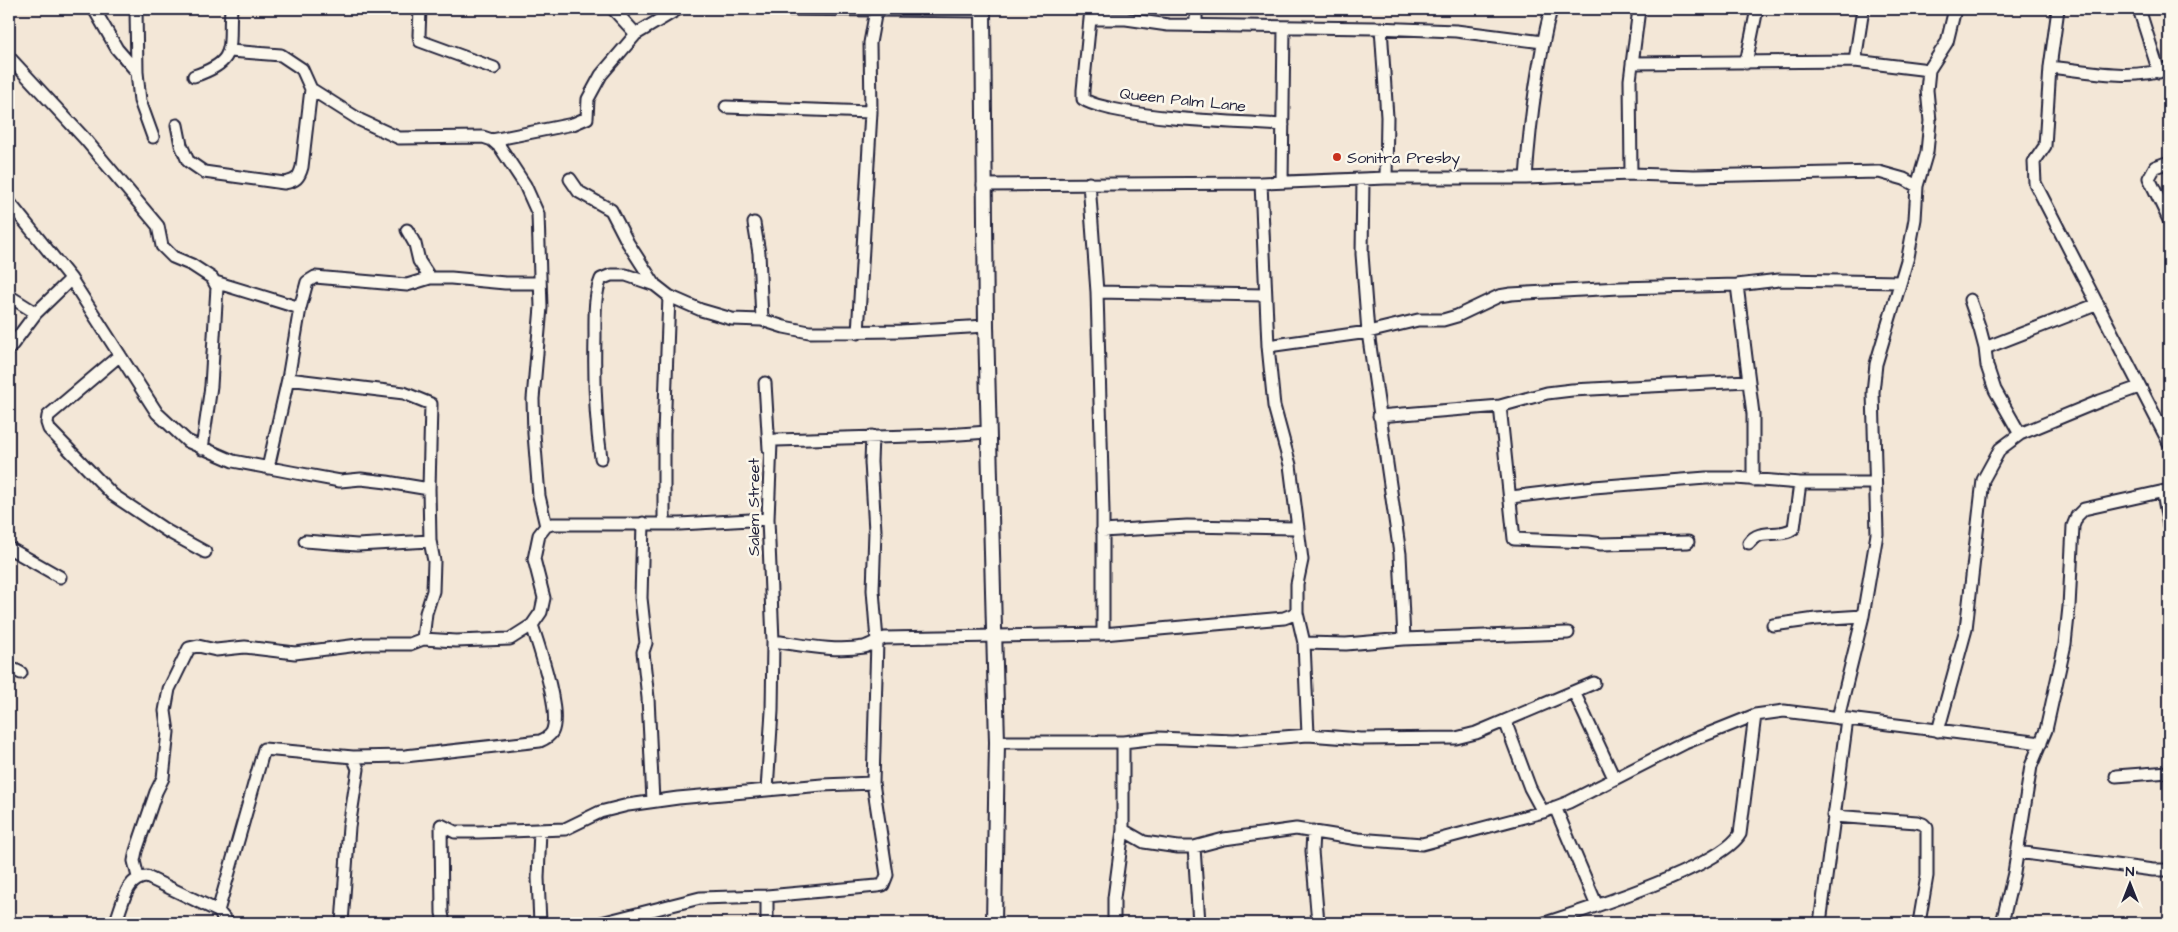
<svg xmlns="http://www.w3.org/2000/svg" width="2178" height="932" font-family="'Architects Daughter',sans-serif">
<style>
.lines{fill:none;stroke-linecap:round;stroke-linejoin:round}
.minor-casing{stroke:#22223b;stroke-width:15}
.tertiary-casing{stroke:#22223b;stroke-width:18}
.minor{stroke:#fbf7ec;stroke-width:11}
.tertiary{stroke:#fbf7ec;stroke-width:14}
.poi-dot{fill:#c8321e;stroke:#fbf7ec;stroke-width:2}
.labels{text-anchor:middle;stroke-width:5;stroke-linejoin:round;paint-order:stroke}
.street-label{font-size:16px;fill:#22223b;stroke:#fbf7ec}
.poi-label{font-size:16px;fill:#22223b;stroke:#fbf7ec;text-anchor:start}
</style>
<rect width="100%" height="100%" fill="#f3e7d7"/>
<filter id="ink" filterUnits="userSpaceOnUse"><feTurbulence type="fractalNoise" baseFrequency=".02" numOctaves="2"/><feDisplacementMap in="SourceGraphic" scale="10" xChannelSelector="R" yChannelSelector="G"/><feConvolveMatrix kernelMatrix="1 2 1 2 8 2 1 2 1" color-interpolation-filters="sRGB"/></filter>
<g filter="url(#ink)">
<g class="lines">
<!-- minor casing -->
<g class="minor-casing">
<path id="minor" d="M94,9l23,40 20,23
M136,9l1,63 3,29 13,36
M420,9l-1,26 1,6 74,27
M613,9l23,25
M777,9l206,2
M1091,9l-8,81v9c9,6 19,7 29,10 56,12 114,12 171,16
M1196,9v15
M2058,9l-8,58 -5,79 -11,16 1,21 134,260
M2139,9l20,63
M1091,19h35l42,6 207,3 81,3 87,11
M1381,28l6,89 -1,61
M230,51l51,4 21,14 9,20 49,31 39,18 84,-1 9,3 8,7 25,38 13,29 3,93 -8,92 1,35 5,62 7,30
M9,57l76,82 73,87 4,20 11,11 19,8 20,13 5,9 -6,99 -9,63
M1855,61l8,-52
M1632,63l223,-2 74,9
M1746,63l11,-54
M2050,67c40,4 80,14 119,1
M194,76c45,-15 34,-28 37,-67
M726,107l145,5
M177,125l4,20 7,16 16,11 80,11c12,-2 15,-5 18,-16l9,-78
M492,140l81,-16 14,-6 1,-19 13,-24 35,-41 42,-25
M2169,162l-14,5 -6,11 20,42
M1631,174l-1,-94 9,-71
M1526,178c4,-57 11,-114 25,-169
M570,179l9,13 32,18 17,33 27,42
M1363,179l-1,75 6,78 32,222 4,85
M1282,182l2,-154
M1089,183l8,109 6,220v122
M1261,183l7,163 6,60 16,59 12,95 -5,24v29l7,30 4,92
M983,185l278,-2 125,-5h140l105,-4 63,2 185,-4 25,7 13,7
M9,202l62,77 86,134 30,28 46,20 58,11 49,9 21,-2 26,3 42,7
M754,223l5,30 3,67
M407,230l8,14 4,17 11,17
M215,282l85,26
M1737,285l16,129v66
M1097,292l168,3
M9,296l27,17
M1970,300l10,29 5,19 2,18 8,24 25,44
M858,333l13,-221 -1,-69 6,-33
M1268,346l100,-14 50,-12h25l14,-4 42,-20 12,-2 108,-6 118,-3 42,-5 121,2
M1985,348l113,-44
M9,349l27,-36 35,-34
M120,355l-72,61 -1,7 2,6 64,66 54,36 38,21
M288,379l116,14 27,11 -2,85 1,52 4,20 -1,30 -7,22 -3,26
M765,383l4,66
M1500,406l14,133 75,3 12,2 87,-2
M1379,416l121,-10 47,-13 25,-3 176,-9
M601,458c-6,-41 -7,-81 -6,-122 0,-18 -1,-40 6,-57l10,-4h15l29,10 14,11 32,14 31,9 30,1 22,7 25,5 92,-1 85,-5
M268,468l20,-89 12,-71 7,-26 8,-5 92,8 23,-7h21l54,5h34
M2163,493l6,33
M1511,497l83,-10 112,-9h30l64,5h75
M643,523l-2,75 5,45 -3,9 5,46 5,103
M664,524v-90l5,-138
M1102,531l85,-5 110,2
M305,541l52,4 73,-4
M1749,543c11,-16 31,-4 45,-15l6,-45
M9,548l51,29
M1773,625l43,-6 47,-3
M773,641c30,4 61,11 91,6 7,-2 14,-7 21,-9l218,-4 181,-16 13,-5
M1304,643l42,1 58,-5 164,-6
M9,667l12,6
M1574,692l40,86
M1838,718l25,-102 14,-82 -4,-142 3,-28 32,-107 7,-38 2,-33 10,-34 3,-31 -3,-31 2,-20 18,-28 8,-33
M1505,721l25,67 13,24
M1938,731l28,-102 17,-149 17,-31 20,-15 80,-33 39,-14
M997,742h126l35,-4 76,3 74,-6 53,4 95,-1 20,-5 118,-50
M353,757l52,-1 135,-15c5,-2 9,-4 12,-9 10,-20 -13,-85 -20,-107
M2116,776l53,-4
M767,790l5,-79 1,-70 -5,-122 3,-77 5,-2 169,-5 43,-3
M1555,807l42,99
M1833,816l84,6 6,2 4,4v48l-8,47
M1123,830l21,12 34,5h16l30,-8 72,-10 62,10 64,5 121,-32 26,-10 116,-59 70,-28 29,-4 257,32
M1313,831l-1,20 6,72
M1194,847l5,76
M2017,852l136,18h16
M138,877l-4,-16 2,-10 20,-59 7,-14 5,-46 -3,-21 4,-22 20,-41 9,-2 18,4 29,-3 50,6 71,-9h44l13,-5 33,2 54,-2 22,-14 9,-13 3,-14 -10,-39 5,-24 7,-9 6,-2h128l88,-5
M767,896v27
M218,911l46,-162 89,8 5,12 -9,58 -7,96
M115,923c8,-17 10,-46 32,-46l71,34 10,12
M444,923l-2,-10 -1,-88 14,7h23l87,-3 35,-17 28,-7 50,-7 144,-13 51,-2
M540,923l-2,-45 2,-48
M601,923l99,-25 67,-2 110,-10 6,-1 4,-10 -14,-92 4,-142 -4,-51 2,-59 -4,-69 1,-26
M1114,923v-25l9,-68v-88
M1545,923c40,-13 176,-56 195,-89l15,-119
M1820,923l27,-204
M2002,923l12,-50 17,-107 15,-36 19,-86 4,-37 4,-81 4,-10 7,-7 85,-19"/>
</g>
<!-- tertiary casing -->
<g class="tertiary-casing">
<path id="tertiary" d="M983,9l3,317 11,416 -3,181"/>
</g>
<!-- minor -->
<use href="#minor" class="minor"/>
<!-- tertiary -->
<use href="#tertiary" class="tertiary"/>
</g>
</g>
<!-- markers -->
<circle class="poi-dot" cx="1337" cy="157" r="5"/>
<g class="labels">
<!-- street labels -->
<g class="street-label">
<text transform="translate(1183 99) rotate(6)" y="6">Queen Palm Lane</text>
<text transform="translate(753 507) rotate(-90)" y="6">Salem Street</text>
</g>
<!-- poi labels -->
<g class="poi-label">
<text x="1347" y="163">Sonitra Presby</text>
</g>
</g>
<!-- margin -->
<rect width="2178" height="932" fill="none" stroke="#fbf7ec" stroke-width="30"/>
<rect x="15" y="15" width="2148" height="902" fill="none" stroke="#22223b" stroke-width="2" filter="url(#ink)"/>
<!-- north arrow -->
<g transform="translate(2130 884)" stroke="#fbf7ec" stroke-width="4" paint-order="stroke">
<path d="M0-4L9 19L0 12L-9 19Z" fill="#22223b"/>
<text y="-8" font-size="14" font-weight="bold" text-anchor="middle" fill="#22223b">N</text>
</g>
</svg>
